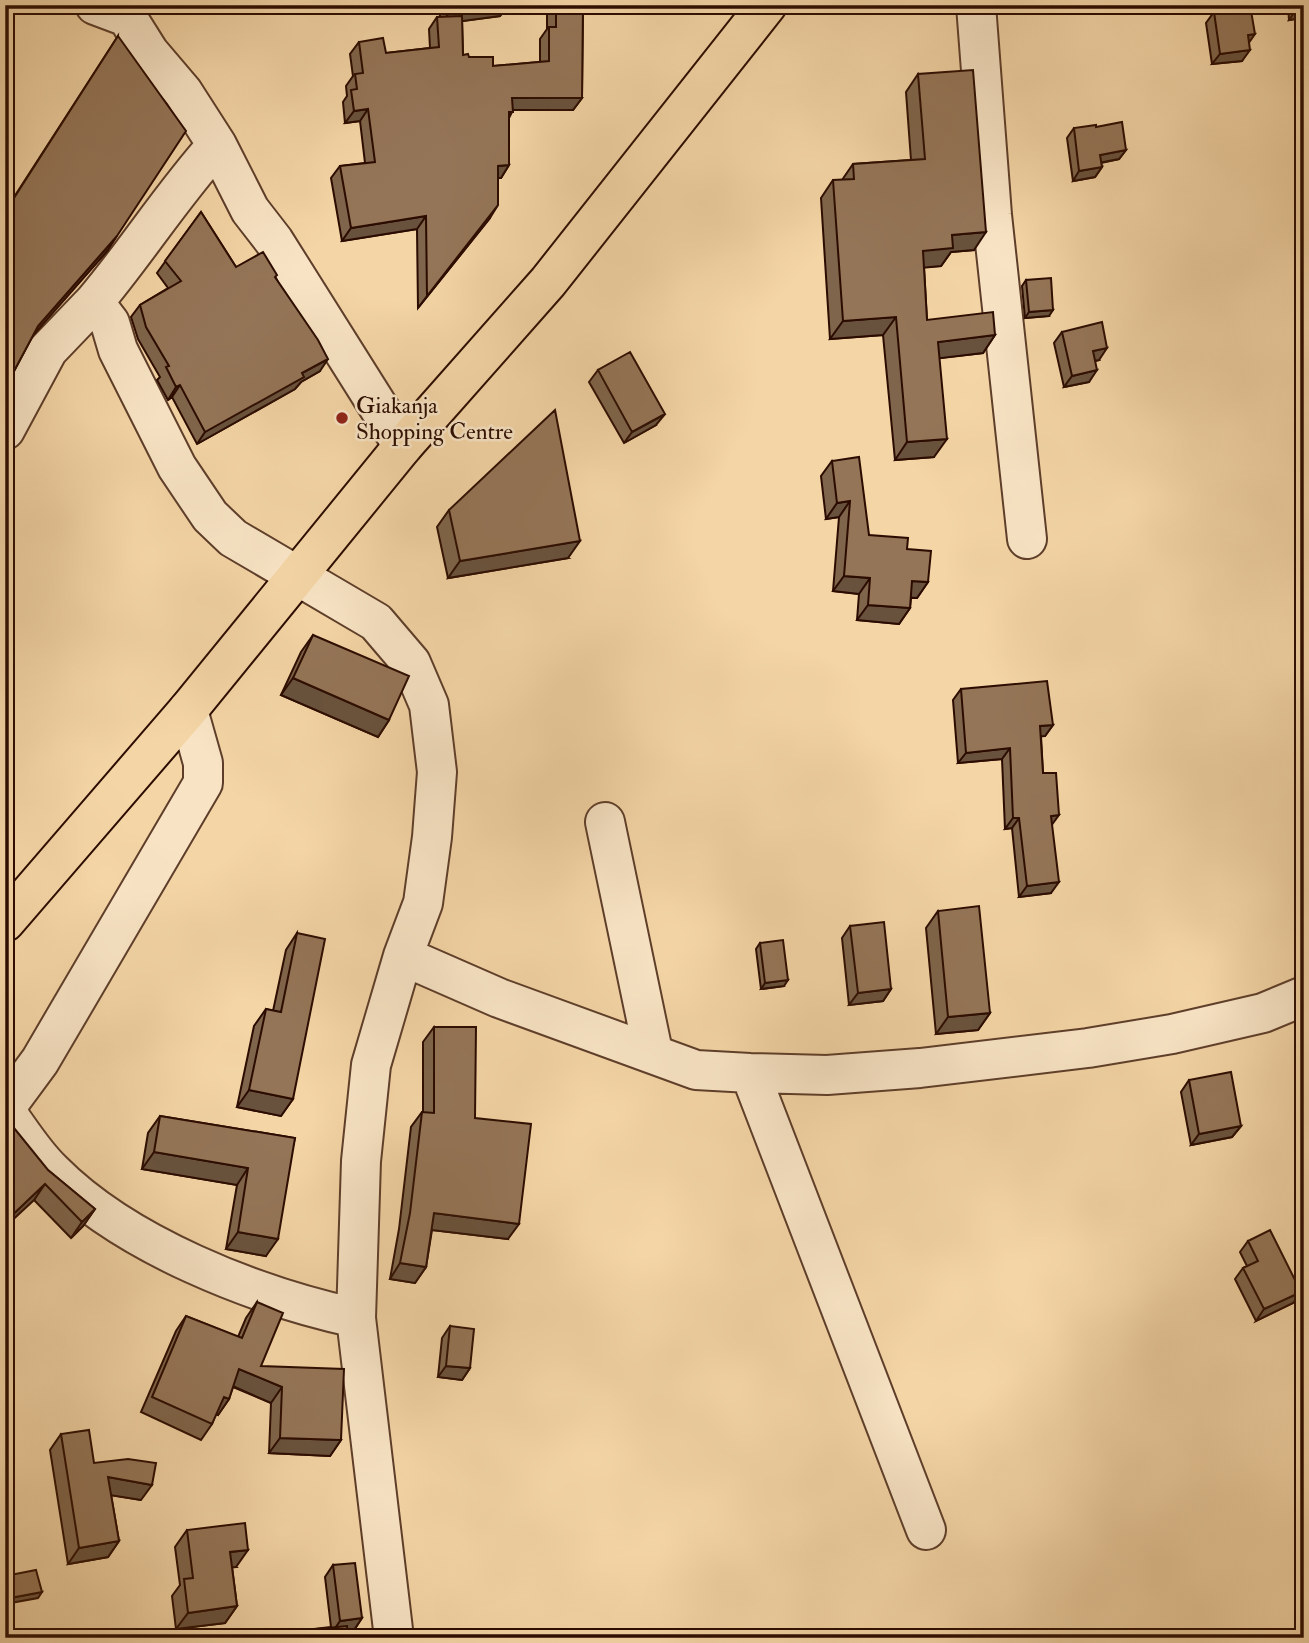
<svg xmlns="http://www.w3.org/2000/svg" width="1309" height="1643" font-family="'IM FELL Double Pica',serif">
<style>
.lines{fill:none;stroke-linecap:round;stroke-linejoin:round}
.minor-casing{stroke:#5e3e2a;stroke-width:42}
.major-casing{stroke:#2c0c01;stroke-width:42}
.minor{stroke:#f8e4c5;stroke-width:38}
.major{stroke:#f4d5a6;stroke-width:38}
.wall{fill:#7f654b;stroke:#2c0c01;stroke-width:2}
.shaded-wall{fill:#68523d;stroke:#2c0c01;stroke-width:2}
.building{fill:#947557;stroke:#2c0c01;stroke-width:2}
.poi-dot{fill:#8f2418;stroke:#f8e4c5;stroke-width:2.5}
.labels{text-anchor:middle;stroke-width:5;stroke-linejoin:round;paint-order:stroke}
.poi-label{font-size:23px;fill:#2c0c01;stroke:#f8e4c5;text-anchor:start}
</style>
<rect width="100%" height="100%" fill="#f4d5a6"/>
<filter id="stains"><feTurbulence type="fractalNoise" baseFrequency=".00286" numOctaves="4"/><feColorMatrix values="0 0 0 0 .2 0 0 0 0 .09 0 0 0 0 .02 0 0 0 .5 -.17"/></filter>
<radialGradient id="worn" r=".72"><stop offset=".6" stop-color="#630" stop-opacity="0"/><stop offset="1" stop-color="#630" stop-opacity=".3"/></radialGradient>
<g class="lines">
<!-- minor casing -->
<g class="minor-casing">
<path id="minor" d="M95,5l32,12 22,35 34,40 34,53 33,65 24,31 129,205
M976,5l16,210 35,324
M217,145c-45,50 -80,106 -123,157l16,21 8,27 59,117 33,49 23,22 143,84 35,41 18,42 8,67 -5,65 -9,66 -20,53 -32,109 -10,96 -5,157 38,320
M5,430l43,-80 46,-48
M188,710l15,53v20l-163,278 -28,38 -6,13c15,20 28,42 46,59 73,74 203,125 304,147
M605,822l48,230
M403,956l96,42 197,72 54,3 77,2 93,-7 168,-20 84,-14 91,-21 41,-17
M750,1073l176,457"/>
</g>
<!-- major casing -->
<g class="major-casing">
<path id="major" d="M5,922l183,-212 215,-264 145,-164 219,-277"/>
</g>
<!-- minor -->
<use href="#minor" class="minor"/>
<!-- major -->
<use href="#major" class="major"/>
</g>
<!-- wall -->
<path class="wall" d="M439,5h69l-8,11 -38,5 1,34 30,11 47,-4v-23l7,-10v-24h36l-1,93 -9,12h-60l-4,8v47l-8,13h-3l-8,40 -72,90 -1,-79 -75,12 -11,-63 9,-12 25,-3 -5,-42 -15,2 -2,-21 4,-6 -1,-10 7,-10 -3,-22 9,-12 27,11 44,-5 -1,-19 8,-12h3z
M1219,5h58l-26,3 -2,35 -7,18 -30,3 -6,-41z
M1288,5h16v40l-5,1 -4,-27 -6,1z
M118,36l-10,214 -74,83 -29,55v-177z
M918,74l56,176 -23,2 -10,14 -17,1 3,53 68,15 -12,18 -44,5 -5,99 -39,3 -12,-125 -53,4 -9,-141 12,-18h9l11,-16 58,-4 -5,-68z
M1074,128l52,22 -7,9 -18,4 1,4 -7,10 -22,4 -6,-43z
M201,212l35,55 40,11 44,93 -19,11 -6,7 -98,55 -25,-47 -4,3 -11,-20 3,-3 -22,-38 -7,-22 9,-12 28,-17 -11,-15z
M1026,280l23,36 -24,2 -3,-32z
M1062,332l37,28 -4,1 -6,21 -25,5 -10,-44z
M598,370l58,55 -32,18 -35,-61z
M832,461l37,74 38,14 21,33 -11,16h-6l-1,10 -11,16 -42,-4 2,-26 -26,-3 6,-74 -13,2 -5,-43z
M449,510l119,48 -120,20 -11,-51z
M313,635l76,85 -11,17 -97,-42 20,-43z
M961,689l92,36 -8,11h-4l2,37 9,52 -1,68 -32,4 -7,-69 -7,1 -3,-70 -44,4 -5,-63z
M938,911l52,102 -12,17 -42,4 -10,-106z
M850,926l41,63 -8,12 -34,4 -7,-67z
M297,933l-4,166 -12,17 -44,-9 17,-81 12,-17 7,2 13,-61z
M760,943l24,43 -23,3 -5,-40z
M434,1027l41,91 33,121 -76,-9 -6,37 -11,16 -25,-4 9,-50 12,-102 11,-15h1v-70z
M1189,1080l52,46 -9,11 -41,8 -10,-53z
M160,1116l135,22 -29,118 -40,-7 11,-64 -95,-16 6,-36z
M48,1170l47,39 -12,17 -12,12 -37,-38z
M1304,1195v37l-2,1 -6,-26z
M1248,1241l53,51 -8,11 -37,18 -21,-42 8,-11 4,-2 -7,-14z
M257,1302l4,64 80,74 -11,16 -61,-3 2,-50 -38,-16 -4,12 -11,16 -2,-1 -4,10 -11,16 -60,-28 35,-81 10,-15 52,21 8,-19z
M450,1326l20,42 -8,12 -24,-3 4,-39z
M61,1434l33,29 47,37 -30,-5 8,46 -11,16 -40,7 -18,-114z
M187,1530l49,37h-4l5,39 -12,17 -49,6 -4,-33 8,-11 -5,-38z
M333,1565l29,53 -8,12 -7,1 1,7h-55l4,-7 34,-4 -6,-50z"/>
<!-- shaded-wall -->
<path class="shaded-wall" d="M503,5h5l-8,11 -59,8 8,-11z
M1245,5h32l-34,3z
M1302,9l-7,10 -6,1 7,-10z
M1255,34l-7,10v-9z
M1250,50l-8,11 -30,3 8,-10z
M512,98h70l-9,12h-69z
M368,109l-8,12 -15,2 9,-12z
M1126,150l-7,9 -26,5 7,-9z
M509,165l-8,13h-12l9,-12z
M1102,167l-7,10 -22,4 6,-10z
M498,205l-8,13 -72,90 9,-12z
M426,216l-9,13 -75,12 9,-13z
M986,232l-12,18 -23,2 -10,14 -31,3 13,-18 29,-16z
M117,236l-9,14 -79,90 9,-14z
M1053,310l-4,6 -24,2 4,-6z
M896,317l-13,18 -53,4 13,-18z
M995,335l-12,18 -58,7 13,-18z
M1107,348l-8,12 -14,3 8,-12z
M328,359l-8,12 -19,11 -6,7 -98,55 8,-12 97,-59z
M1097,370l-8,12 -25,5 8,-11z
M180,385l-8,12 -4,3 8,-13z
M665,414l-9,11 -32,18 8,-11z
M947,439l-13,18 -39,3 12,-18z
M850,501l-11,16 -13,2 11,-16z
M580,541l-12,17 -120,20 12,-17z
M844,576l26,2 -11,16 -26,-3z
M912,581l16,1 -11,16 -16,-1z
M868,605l42,3 -11,16 -42,-4z
M293,678l96,42 -11,17 -97,-42z
M1053,725l-8,11 -13,1 8,-11z
M1010,748l-8,11 -44,4 8,-10z
M1059,815l-8,11v-10z
M1013,818h6l-7,10 -7,1z
M1059,882l-8,11 -32,4 8,-11z
M788,980l-4,6 -23,3 4,-6z
M891,989l-8,12 -34,4 9,-12z
M990,1013l-12,17 -42,4 12,-17z
M249,1090l44,9 -12,17 -44,-9z
M1241,1126l-9,11 -41,8 8,-11z
M154,1152l94,16 -11,17 -95,-16z
M45,1184l-11,16 -29,27v-5z
M95,1209l-12,17 -12,12 11,-16z
M434,1213l85,11 -11,15 -85,-10z
M238,1232l40,7 -12,17 -40,-7z
M400,1263l26,4 -11,16 -25,-4z
M1301,1292l-8,11 -37,18 8,-12z
M446,1366l24,2 -8,12 -24,-3z
M239,1369l43,18 -11,16 -43,-19z
M224,1397l5,2 -11,16 -5,-2z
M280,1438l61,2 -11,16 -61,-3z
M108,1477l44,8 -11,15 -44,-7z
M119,1541l-11,16 -40,7 11,-16z
M248,1550l-12,17 -18,2 12,-17z
M42,1592l-4,6 -33,6v-5z
M237,1606l-12,17 -49,6 12,-16z
M362,1618l-8,12 -22,3 8,-12z"/>
<!-- building -->
<path class="building" d="M448,5h55l-54,8z
M556,5h27l-1,93h-70l1,14h-4v53l-11,1v39l-71,91 -1,-80 -75,12 -11,-62 35,-4 -7,-53 -14,2 -3,-21 6,-1 -2,-15 8,-1 -4,-31 24,-4 3,15 53,-6 -2,-30 25,-1 1,39 5,-1 1,3h24v9l56,-5v-34h7z
M1220,5h30l5,29 -7,1 2,15 -30,4 -6,-42 7,-1z
M1296,5h8v18l-2,-14 -6,1z
M118,36l68,95 -69,105 -79,90 -33,62v-176z
M973,70l13,162 -34,3 1,13 -30,3 4,69 66,-8 2,23 -57,7 9,97 -40,3 -11,-125 -53,4 -10,-141 21,-1 -1,-15 72,-5 -7,-85z
M1122,122l4,28 -26,5 2,12 -23,4 -5,-43 22,-3v2z
M201,212l35,55 27,-15 14,23 -2,2 43,63 10,19 -26,14 2,4 -99,55 -25,-47 -4,2 -10,-20 3,-1 -23,-39 -6,-22 41,-24 -16,-20z
M1051,278l2,32 -24,2 -3,-32z
M1102,322l5,26 -14,3 4,19 -25,6 -10,-44z
M630,352l35,62 -33,18 -34,-62z
M555,410l25,131 -120,20 -11,-51z
M859,457l10,78 39,3 -1,11 24,2 -3,31 -16,-1 -2,27 -42,-3 2,-27 -26,-2 6,-75 -13,2 -5,-42z
M313,635l96,41 -20,44 -96,-42z
M1047,681l6,44 -13,1 3,47h13l3,42 -8,1 8,66 -32,4 -8,-68h-6l-3,-70 -44,5 -5,-64z
M979,906l11,107 -42,4 -10,-106z
M884,922l7,67 -33,4 -8,-67z
M297,933l28,6 -32,160 -44,-9 17,-81 15,3z
M783,940l5,40 -23,3 -5,-40z
M434,1027h42l-1,91 56,6 -12,100 -85,-11 -8,54 -26,-4 10,-50 12,-101 12,1z
M1231,1072l10,54 -42,8 -10,-54z
M160,1116l135,22 -17,101 -40,-7 10,-64 -94,-16z
M14,1128l34,42 47,39 -13,13 -37,-38 -40,38v-86z
M1270,1230l31,62 -37,17 -21,-41 15,-7 -10,-20z
M257,1302l26,11 -22,53 83,3 -3,71 -61,-2 2,-51 -43,-18 -10,30 -5,-2 -12,27 -60,-27 34,-81 56,22z
M450,1326l24,3 -4,39 -24,-2z
M89,1430l5,33 34,-4 28,4 -4,22 -44,-8 11,64 -40,7 -18,-114z
M245,1523l3,27 -18,2 7,54 -49,7 -4,-34 9,-1 -6,-48z
M355,1563l7,55 -22,3 -7,-56z
M36,1570l6,22 -37,7v-23z
M347,1626l1,12h-50l-1,-7z"/>
<!-- markers -->
<circle class="poi-dot" cx="342" cy="418" r="7"/>
<g class="labels">
<!-- poi labels -->
<g class="poi-label">
<text x="356" y="413">Giakanja<tspan x="356" dy="26">Shopping Centre</tspan></text>
</g>
</g>
<!-- margin -->
<rect width="1309" height="1643" fill="none" stroke="#f4d5a6" stroke-width="28"/>
<rect x="7" y="7" width="1295" height="1629" fill="none" stroke="#2c0c01" stroke-width="3.5"/>
<rect x="14" y="14" width="1281" height="1615" fill="none" stroke="#2c0c01" stroke-width="2"/>
<rect width="100%" height="100%" filter="url(#stains)"/>
<rect width="100%" height="100%" fill="url(#worn)"/>
</svg>
